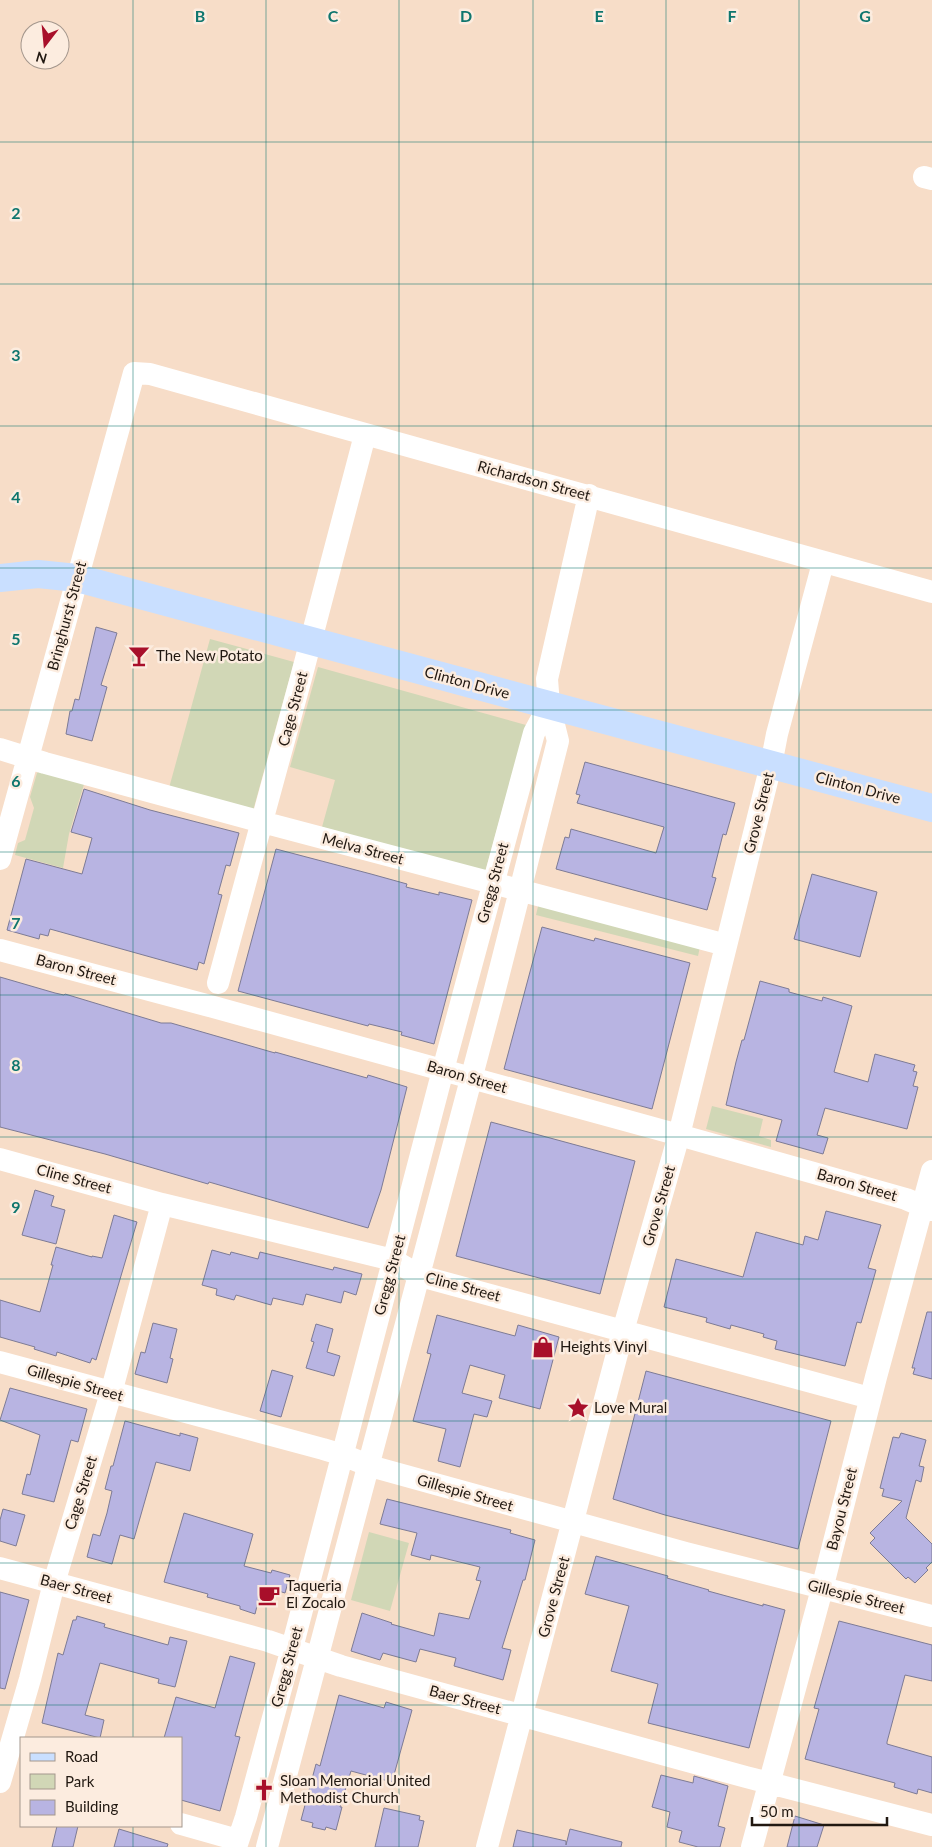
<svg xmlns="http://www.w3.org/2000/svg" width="932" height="1847" font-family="Lato,sans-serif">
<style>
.green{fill:#d1d7b6}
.building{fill:#b8b4e2;stroke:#7d7b95}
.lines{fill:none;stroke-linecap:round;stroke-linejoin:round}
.minor{stroke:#fff;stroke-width:22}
.major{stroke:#c9dfff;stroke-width:28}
.grid{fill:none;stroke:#0f766e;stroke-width:1;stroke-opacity:0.55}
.labels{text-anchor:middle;stroke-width:5;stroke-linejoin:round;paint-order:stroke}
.street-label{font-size:15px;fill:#211811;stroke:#fcecdf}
.poi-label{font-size:15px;fill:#211811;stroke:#fcecdf;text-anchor:start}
.grid-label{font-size:16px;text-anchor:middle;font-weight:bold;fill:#0f766e;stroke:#fcecdf;stroke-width:5;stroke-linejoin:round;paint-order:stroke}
</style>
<rect width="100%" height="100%" fill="#f7ddc8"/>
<!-- green -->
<path class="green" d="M210,639l84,23 -41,149 -84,-23z
M318,667l208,58 -41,147 -163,-45 13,-47 -45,-13z
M42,769l43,12 -16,53 -6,34 -48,-13 3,-12 7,-3 9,-32 -4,-11 7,-24z
M539,902l162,40 -3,14 -162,-41z
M712,1106l51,13 -4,17 12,4v7l-65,-18z
M369,1532l40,11 -19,68 -39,-11z"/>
<!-- building -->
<path class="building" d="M96,627l21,6 -16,52 6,2 -15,54 -26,-7 4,-23h2l3,-12 4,1z
M585,762l150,41 -9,32 -3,-1 -11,43 4,1 -9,32 -151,-41 9,-32 4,1 2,-9 85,24 8,-26 -87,-24 3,-8 -4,-1z
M84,789l66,21 89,23 -9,33 -4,-1 -8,29 4,1 -18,69 -5,-2 -2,8 -147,-41 -2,7 -8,-2 -1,5 -32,-9 19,-71 56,15 10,-36 -21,-6z
M276,849l95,25 36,10 -1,3 33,8v-3l33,8 -38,144 -33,-9 1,-3 -33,-8 -1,2 -130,-35z
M812,874l65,18 -17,65 -66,-18z
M542,927l52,14 1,-3 95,25 -38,146 -148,-40z
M0,977l55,16 9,2 1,-1 96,29h10l104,30v-1l92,26 1,-3 39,12 -26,103 -13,38 -159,-46 -1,2 -103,-30 -105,-27z
M760,981l29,8v3l33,9 1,-4 29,9 -18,66 34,10 7,-28 40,11 -2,6 4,1 -4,14 5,1 -11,42 -82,-21 -8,27 11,3 -5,16 -47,-13 6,-21 -56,-15 10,-43 6,-22h2z
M491,1122l144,39 -35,133 -144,-38z
M35,1190l19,6 -3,10 14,4 -9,34 -34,-9z
M826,1211l55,14 -13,43 8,2 -15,53 -4,-1 -12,44 -70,-17 2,-8 -14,-4 1,-3 -33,-9 -1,4 -24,-7 1,-4 -43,-11 12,-48 67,18 13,-45 47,13 2,-9 13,4z
M114,1215l23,7 -41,138 -4,-2 -2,5 -33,-11 -1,4 -22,-7 1,-2 -35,-10v-37l40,12 13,-47h-2l5,-18 36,10v-1l10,2z
M212,1250l18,5 1,-3 27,7 2,-7 73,18 1,-3 28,7 -6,21 -12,-4 -3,12 -35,-9 -3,11 -30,-7 -2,7 -35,-10 -2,5 -18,-5 1,-6 -15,-4z
M927,1312h5v67l-19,-5 2,-6h-3z
M437,1315l78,21 3,-11 41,12 -19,72 -41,-11 6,-23 -35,-10 -8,28 30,8 -5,16 -13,-3 -14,53 -22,-6 8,-32 -33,-8 18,-67 -4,-1z
M153,1323l24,6 -7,29 3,1 -6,24 -32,-9 6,-22 4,1z
M316,1324l17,5 -6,23 13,4 -6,20 -28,-8 8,-26 -3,-1z
M272,1370l21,6 -12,41 -21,-6z
M646,1371l185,50 -33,128 -133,-34 -52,-16z
M10,1388l77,21 -9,33 -7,-2 -17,62 -32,-8 5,-20 3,1 10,-40 -40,-15z
M125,1421l55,15v-3l18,5 -8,33 -34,-9 -22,77 -14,-4 -8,29 -25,-7 6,-23 7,2 7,-23 5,-22 -7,-2 6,-23h2z
M901,1433l25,7 -7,26 5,1 -3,15 -5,-2 -10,38 26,26v18l-6,6 2,2 -13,13 -7,-6 -2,2 -36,-36 5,-5 -5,-5 32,-32 -20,-5 2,-7 -4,-1 13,-51 6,1z
M387,1499l124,31 -1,3 25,7 -10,40h-2l-21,68 9,2 -8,30 -49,-14 2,-8 -36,-9 -4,13 -33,-9 -3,7 -29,-9 11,-38 30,10 -1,1 43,12 5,-23 30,6 12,-38 -5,-1 4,-13 -49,-12 -1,5 -19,-5 6,-22 -37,-9z
M3,1509l22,6 -9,31 -16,-5v-21z
M184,1513l69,21 -9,32 27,7 1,-3 18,5 -5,18 -23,-7 -7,28 -15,-5v-3l-33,-9 1,-3 -44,-12z
M596,1556l72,20 -1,2 42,12 -1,1 55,15v-2l22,6 -36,138 -101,-25 10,-39 -47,-13 18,-65 -44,-12z
M0,1592l29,8 -24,89 -5,-1z
M77,1616l28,8 -1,3 64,18 2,-8 17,4 -12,46 -17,-4 1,-4 -59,-16 -15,52 19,5 -4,18 -58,-15 16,-70 5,2 10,-35h3z
M839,1621l93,24v36l-27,-6 -18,67v2l45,13v36l-14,-4 -1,5 -23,-7 1,-4 -90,-24 14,-50 -5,-1z
M230,1656l25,7 -20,73 5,1 -20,74 -39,-11v-62h-17l12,-41 39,11z
M339,1695l45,13 2,-6 26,8 -20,72 -41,-11 -11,36h2l-6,23 -10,-3 -1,3 -13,-3 1,-4 -12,-3 15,-56 4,2z
M661,1775l32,8 1,-7 34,10 -10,40 7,2 -5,19h-22l-19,-5 3,-11 -15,-4 3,-15 -18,-5z
M384,1808l36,8 -1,4 5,1 -6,26h-43z
M795,1816l29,9 -7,22h-30z
M57,1826h21l-5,21h-21z
M119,1829l49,15 -1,3h-53z
M570,1829l52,13 -1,5h-108l4,-17 49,11v4z"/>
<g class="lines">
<!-- minor -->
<path class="minor" d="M924,177l8,2
M0,749l45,14 217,59 464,123
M0,859l134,-486 16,1 782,218
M0,950l206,55 473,130 227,64 26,11
M218,983l83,-305 64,-243
M0,1159l162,45 231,56 27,16 450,122
M0,1362l323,87 20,6 27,11 316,87 246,63
M0,1568l268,73 73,25 405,111 186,48
M0,1782l30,-103 24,-96 57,-190 51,-189
M181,1824l57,16
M236,1847l10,-30 46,-169 151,-578 91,-337 15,-28
M267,1847l228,-858 63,-248 -9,-36 -2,-26 42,-184
M487,1847l136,-516 56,-196 92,-370 6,-31 46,-171
M752,1847l70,-258 54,-212 56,-206"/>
<!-- major -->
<path class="major" d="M0,578l38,-4 39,4 855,230"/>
</g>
<!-- grid -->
<path class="grid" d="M133,0v1738M266,0v1847M399,0v1847M533,0v1847M666,0v1847M799,0v1847M0,142h932M0,284h932M0,426h932M0,568h932M0,710h932M0,852h932M0,995h932M0,1137h932M0,1279h932M0,1421h932M0,1563h932M0,1705h932M133,1826v21"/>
<!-- icons -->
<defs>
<g id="bar-bare" transform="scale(1.725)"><path d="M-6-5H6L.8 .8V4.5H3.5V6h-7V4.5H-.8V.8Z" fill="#a80f2a" stroke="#fcecdf" stroke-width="2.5" paint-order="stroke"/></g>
<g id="shop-bare" transform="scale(1.725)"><path d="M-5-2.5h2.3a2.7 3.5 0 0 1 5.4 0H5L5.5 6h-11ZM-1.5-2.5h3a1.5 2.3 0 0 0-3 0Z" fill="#a80f2a" stroke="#fcecdf" stroke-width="2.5" paint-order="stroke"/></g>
<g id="sight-bare" transform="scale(1.725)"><path d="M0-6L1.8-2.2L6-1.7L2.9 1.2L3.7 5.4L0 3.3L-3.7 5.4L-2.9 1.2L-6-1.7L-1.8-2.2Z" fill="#a80f2a" stroke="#fcecdf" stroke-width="2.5" paint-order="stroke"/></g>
<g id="cafe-bare" transform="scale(1.725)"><path d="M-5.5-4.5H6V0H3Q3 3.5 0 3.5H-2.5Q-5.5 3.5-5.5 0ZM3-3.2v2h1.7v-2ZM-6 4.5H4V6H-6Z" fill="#a80f2a" stroke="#fcecdf" stroke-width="2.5" paint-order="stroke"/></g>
<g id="church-bare" transform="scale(1.725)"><path d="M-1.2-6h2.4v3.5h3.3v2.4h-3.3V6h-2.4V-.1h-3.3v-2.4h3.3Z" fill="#a80f2a" stroke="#fcecdf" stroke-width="2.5" paint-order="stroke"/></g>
</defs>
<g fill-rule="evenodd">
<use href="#bar-bare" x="139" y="656"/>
<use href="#shop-bare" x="543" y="1347"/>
<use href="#sight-bare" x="578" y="1408"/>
<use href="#cafe-bare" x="269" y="1595"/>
<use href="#church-bare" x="264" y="1790"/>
</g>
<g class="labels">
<!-- street labels -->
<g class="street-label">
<text transform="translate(534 481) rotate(15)" y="5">Richardson Street</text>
<text transform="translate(67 616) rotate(-75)" y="5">Bringhurst Street</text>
<text transform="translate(467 683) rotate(15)" y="5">Clinton Drive</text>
<text transform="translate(293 709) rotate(-75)" y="5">Cage Street</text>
<text transform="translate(858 788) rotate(15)" y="5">Clinton Drive</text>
<text transform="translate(759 813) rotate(-76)" y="5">Grove Street</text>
<text transform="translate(363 849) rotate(15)" y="5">Melva Street</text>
<text transform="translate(493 883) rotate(-75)" y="5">Gregg Street</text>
<text transform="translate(76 970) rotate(15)" y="5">Baron Street</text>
<text transform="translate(467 1077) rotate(16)" y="5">Baron Street</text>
<text transform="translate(74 1179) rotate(15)" y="5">Cline Street</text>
<text transform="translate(857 1185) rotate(16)" y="5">Baron Street</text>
<text transform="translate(659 1206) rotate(-74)" y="5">Grove Street</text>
<text transform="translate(390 1275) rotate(-75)" y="5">Gregg Street</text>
<text transform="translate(463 1287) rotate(15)" y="5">Cline Street</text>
<text transform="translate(75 1383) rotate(16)" y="5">Gillespie Street</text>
<text transform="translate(81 1493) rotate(-73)" y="5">Cage Street</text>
<text transform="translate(465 1493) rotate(16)" y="5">Gillespie Street</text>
<text transform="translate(842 1509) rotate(-76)" y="5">Bayou Street</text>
<text transform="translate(76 1589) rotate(15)" y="5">Baer Street</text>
<text transform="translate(554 1597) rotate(-75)" y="5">Grove Street</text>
<text transform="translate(856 1597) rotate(14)" y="5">Gillespie Street</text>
<text transform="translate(287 1667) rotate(-75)" y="5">Gregg Street</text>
<text transform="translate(465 1700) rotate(15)" y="5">Baer Street</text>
</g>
<!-- poi labels -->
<g class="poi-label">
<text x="156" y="661">The New Potato</text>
<text x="560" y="1352">Heights Vinyl</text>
<text x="594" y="1413">Love Mural</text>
<text x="286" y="1591">Taqueria<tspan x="286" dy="17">El Zocalo</tspan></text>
<text x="280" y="1786">Sloan Memorial United<tspan x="280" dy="17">Methodist Church</tspan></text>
</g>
</g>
<g class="grid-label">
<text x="200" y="22">B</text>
<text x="333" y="22">C</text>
<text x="466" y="22">D</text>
<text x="599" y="22">E</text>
<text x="732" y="22">F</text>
<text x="865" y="22">G</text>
<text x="16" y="219">2</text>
<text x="16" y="361">3</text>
<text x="16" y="503">4</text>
<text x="16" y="645">5</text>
<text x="16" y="787">6</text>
<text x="16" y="929">7</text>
<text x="16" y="1071">8</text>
<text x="16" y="1213">9</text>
</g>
<!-- legend -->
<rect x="20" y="1737" width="162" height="90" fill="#fcecdf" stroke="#a4978d"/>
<rect x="30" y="1753" width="25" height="8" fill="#c9dfff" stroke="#a4978d"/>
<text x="65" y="1762" font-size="15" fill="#211811">Road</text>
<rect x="30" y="1774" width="25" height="15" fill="#d1d7b6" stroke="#a4978d"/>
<text x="65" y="1787" font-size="15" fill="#211811">Park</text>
<rect x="30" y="1800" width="25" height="15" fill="#b8b4e2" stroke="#a4978d"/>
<text x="65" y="1812" font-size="15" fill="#211811">Building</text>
<!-- north arrow -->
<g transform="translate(45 45) rotate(196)"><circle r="24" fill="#fcecdf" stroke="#a4978d"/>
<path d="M0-4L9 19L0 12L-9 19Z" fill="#a80f2a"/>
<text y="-8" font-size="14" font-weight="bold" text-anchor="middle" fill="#211811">N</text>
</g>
<!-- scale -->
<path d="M752 1817v8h135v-8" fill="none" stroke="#211811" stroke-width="2.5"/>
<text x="760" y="1817" font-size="15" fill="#211811" stroke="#fcecdf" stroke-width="4" paint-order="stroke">50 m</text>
</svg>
